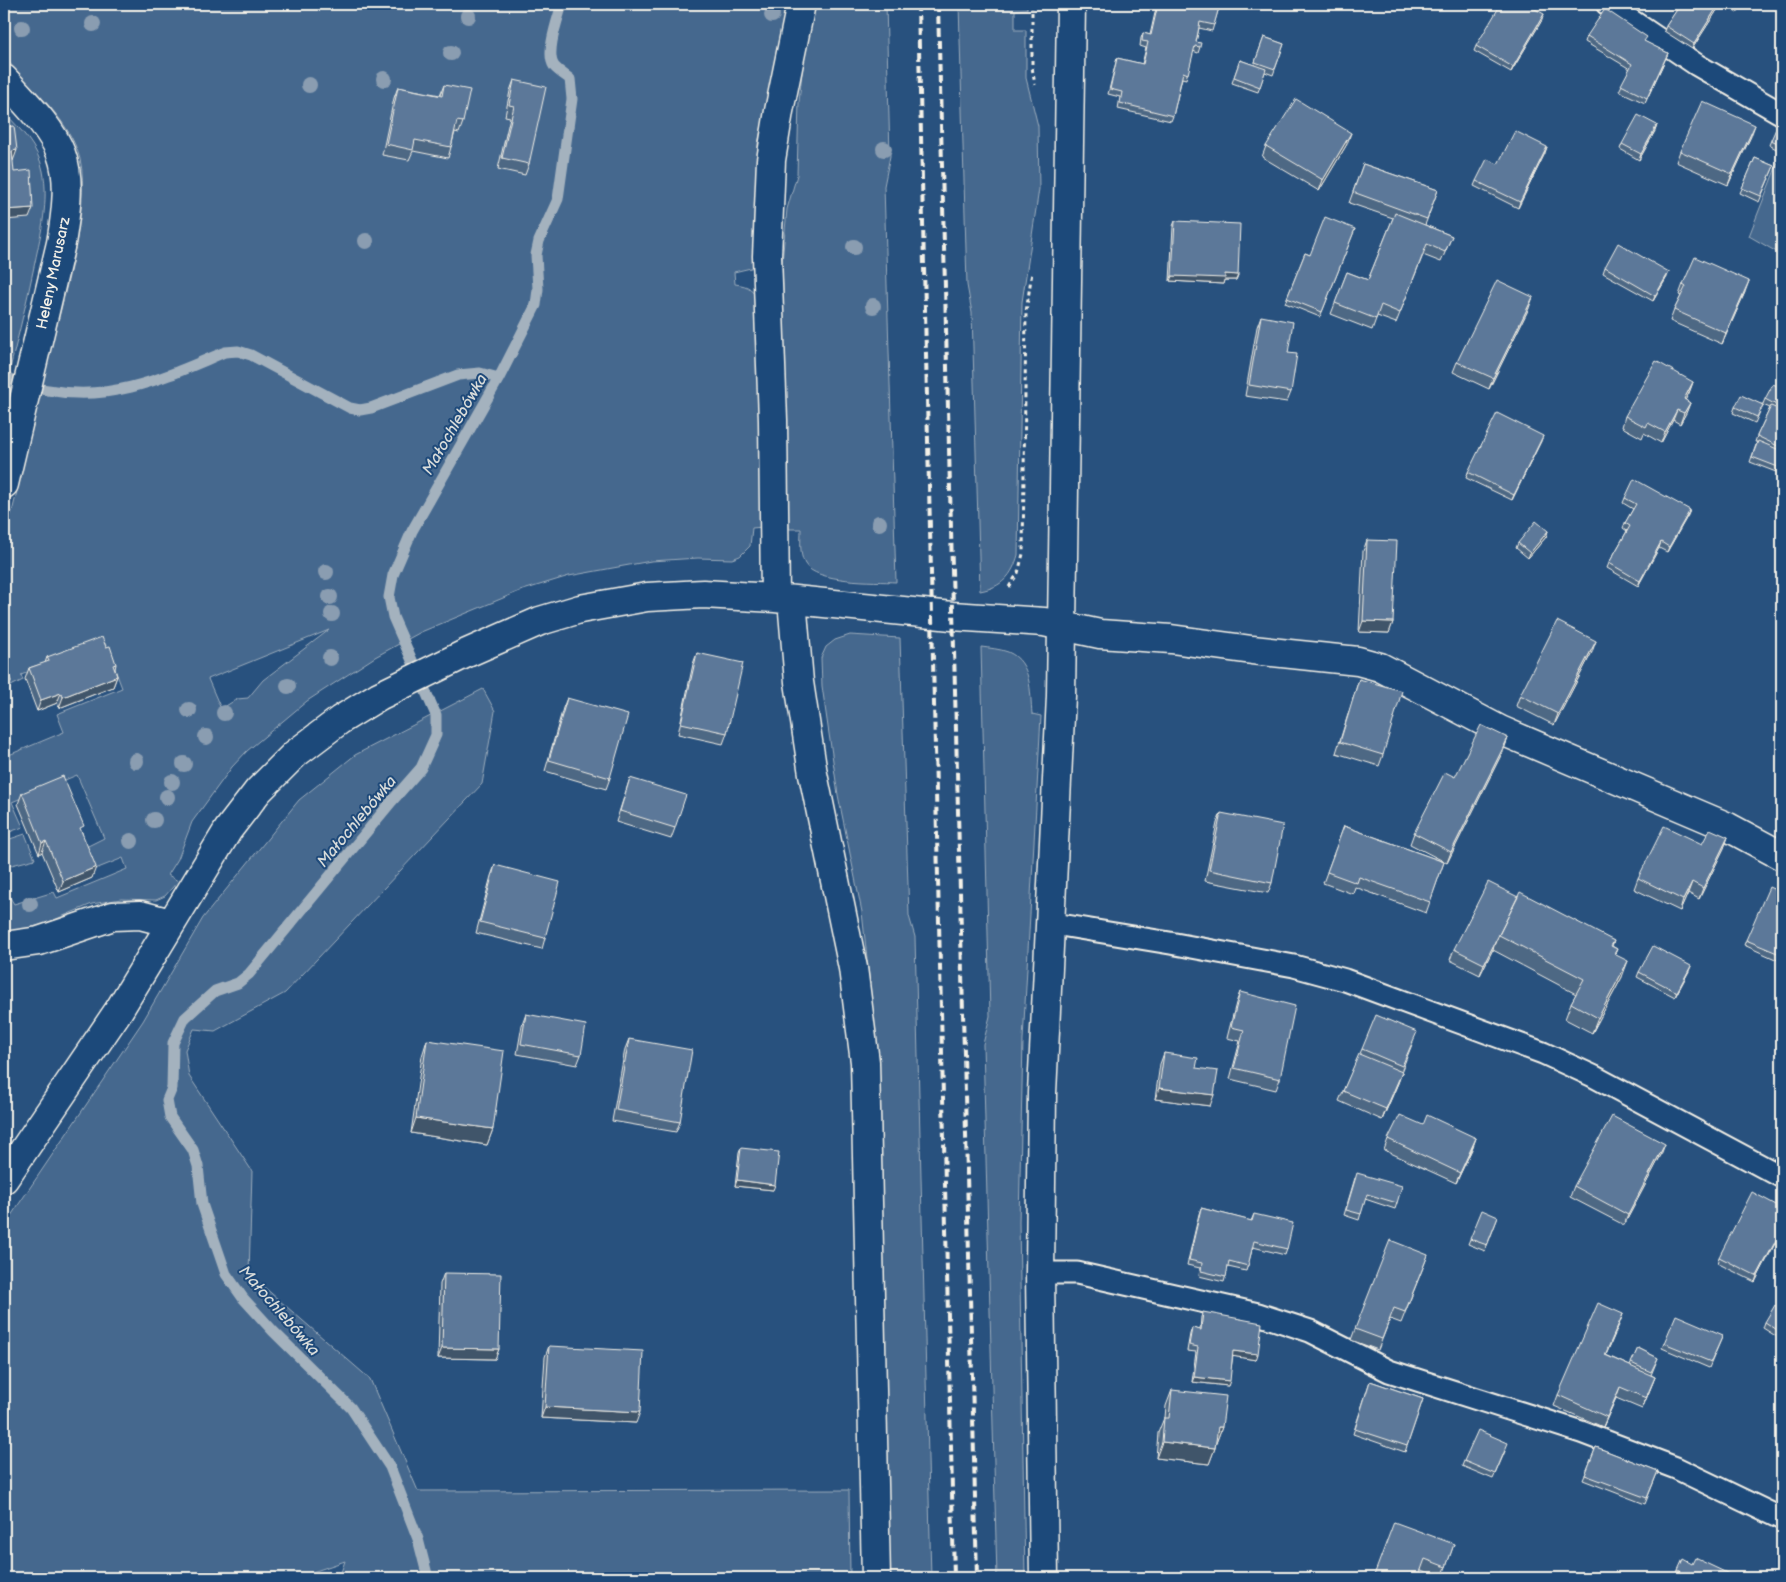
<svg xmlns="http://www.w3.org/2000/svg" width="1786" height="1582" font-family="'Balsamiq Sans',sans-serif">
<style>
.green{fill:#45688e;stroke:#9cacbb;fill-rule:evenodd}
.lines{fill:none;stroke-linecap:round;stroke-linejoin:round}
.stream{stroke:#a4b2be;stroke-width:11}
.service-casing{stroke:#f4f1e8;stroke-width:25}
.minor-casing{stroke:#f4f1e8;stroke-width:31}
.tertiary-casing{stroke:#f4f1e8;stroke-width:31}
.path{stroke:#f4f1e8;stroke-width:3;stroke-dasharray:4 4;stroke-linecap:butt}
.service{stroke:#1f4a7a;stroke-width:21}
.minor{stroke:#1f4a7a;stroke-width:28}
.tertiary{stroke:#1f4a7a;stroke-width:28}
.rail{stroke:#f4f1e8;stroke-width:4;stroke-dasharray:8 4;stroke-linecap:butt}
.tree{fill:#8a9db1}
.wall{fill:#4e6784;stroke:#f4f1e8}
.shaded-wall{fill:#40546b;stroke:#f4f1e8}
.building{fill:#5b7899;stroke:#f4f1e8}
.labels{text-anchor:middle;stroke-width:4;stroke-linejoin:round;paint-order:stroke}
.street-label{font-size:15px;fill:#f4f1e8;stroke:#1f4a7a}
.water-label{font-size:16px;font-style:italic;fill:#d9dcda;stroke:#1f4a7a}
</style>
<rect width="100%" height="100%" fill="#28517e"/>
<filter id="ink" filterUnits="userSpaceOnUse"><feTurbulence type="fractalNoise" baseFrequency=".02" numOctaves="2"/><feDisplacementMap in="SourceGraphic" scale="10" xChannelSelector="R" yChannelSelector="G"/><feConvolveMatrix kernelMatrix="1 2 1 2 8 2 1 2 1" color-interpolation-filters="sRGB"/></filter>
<g filter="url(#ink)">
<!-- green -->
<path class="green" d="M4,4h785l-31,139 -3,124 -21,5 1,12c15,2 19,5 22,19l6,224 -11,1 -2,18 -10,10 -8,3 -34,-1 -47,3 -82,15 -49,15 -99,41 -46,25 -68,44 -60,50 -15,16 -40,55 -14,37 -10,16 10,6 -13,15 -9,4 -35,-1 -29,5 -50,21 -34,7h-4v-44l10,16 40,-12 3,6 70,-29 -4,-11 -30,12 -9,-22 20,-10 -27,-63 -65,27 11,25 -19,7v-77l60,-25 -7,-18 65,-26 -17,-45 -84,32 2,5 -14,7 -5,-13v-137l9,-29c12,-48 22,-96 34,-144 12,-51 45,-156 33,-205 -11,-42 -50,-70 -76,-103zM329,630l-66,50 -15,18 -11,1 -16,10 -13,-30z
M814,4h72l4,152 -6,30 12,396c-21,-1 -80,1 -91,-18 -6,-10 -4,-24 -4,-35h-12l-7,-266 5,-54 10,-34 2,-73 5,-49z
M959,4h68v5l-12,1v20h11v48l12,48 1,63 -17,113 -4,253c-6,21 -16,32 -38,36l-8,-278 -5,-28z
M4,112c17,18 34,34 39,59 6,30 -2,62 -8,91 -9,44 -20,87 -31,130z
M1782,152v103l-33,-19z
M850,635l50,3 9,278 6,21 16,641h-41l-10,-500 -18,-166 -24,-117 -16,-109 -1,-28 5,-11 9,-7z
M981,647c8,1 19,2 27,5 24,10 22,40 24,62l9,2 -18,324 -4,182 6,356h-28l-14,-534 7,-28z
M483,689l12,22 -13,73 -197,209 -70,38 -21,-2 -9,21 4,26 63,95 -3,103 121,105 48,112 431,-1 1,88h-511l6,-17 -50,17h-291v-352l139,-205 60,-103 96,-118 56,-45z
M25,834l10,25 -31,8v-26z"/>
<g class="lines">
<!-- stream -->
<path class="stream" d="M4,377c14,4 29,11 44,13 66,13 119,-14 177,-38l13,-1 13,4 99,53 10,2 11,-2 87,-33 22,-2 19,5
M428,1578l-10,-39 -28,-72 -39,-59 -78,-77 -30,-33 -17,-24 -24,-70 -4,-38 -5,-16 -23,-33 -3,-17 5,-12 1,-45 12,-25 30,-27 23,-8 11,-9 143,-173 29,-33 15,-33v-20l-43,-98 -4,-20 4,-22 19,-44 87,-153 37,-73 2,-16 -2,-34 3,-14 19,-42 14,-100 -2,-20c-5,-4 -12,-8 -16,-13 -9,-13 4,-47 8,-62"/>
<!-- service casing -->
<g class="service-casing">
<path id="service" d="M1607,4l90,61 85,49
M1048,923l122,20 124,23 51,14 198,73 50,23 189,101
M1040,1273h37l181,41 52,17 79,40 192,61 95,36 106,51"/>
</g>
<!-- minor casing -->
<g class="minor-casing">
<path id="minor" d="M4,79c59,64 72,75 57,164l-57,241
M775,598l-2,-178 -6,-164 4,-96 8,-49 22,-107
M792,600l7,82 14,92 40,194 12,94 11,516
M4,946l35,-5 74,-25 27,-1 31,8
M4,1179l115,-169 109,-180 30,-39 37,-37 45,-34 39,-24 88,-43 73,-32 40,-12 67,-12 56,-3 72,4 177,18 92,6 56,12 71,5 81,11 106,11 22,6 120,63 228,97 54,29"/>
</g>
<!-- tertiary casing -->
<g class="tertiary-casing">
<path id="tertiary" d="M1044,1578l-4,-305 2,-180 19,-397 10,-692"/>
</g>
<!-- path -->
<path class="path" d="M1032,4v63l3,18
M1009,587l9,-14 5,-19 3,-242 6,-40"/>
<!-- service -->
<use href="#service" class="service"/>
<!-- minor -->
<use href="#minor" class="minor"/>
<!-- tertiary -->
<use href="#tertiary" class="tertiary"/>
<!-- rail -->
<path class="rail" d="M918,4l36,1574
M938,4l39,1574"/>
</g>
<!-- trees -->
<g class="tree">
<circle cx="772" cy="15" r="8"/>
<circle cx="468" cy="16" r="8"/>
<circle cx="93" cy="24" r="8"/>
<circle cx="22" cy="28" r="8"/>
<circle cx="451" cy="53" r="8"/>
<circle cx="384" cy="79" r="8"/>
<circle cx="309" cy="85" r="8"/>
<circle cx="884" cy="149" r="8"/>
<circle cx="366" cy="241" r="8"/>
<circle cx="854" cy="247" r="8"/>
<circle cx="873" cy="306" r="8"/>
<circle cx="879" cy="523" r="8"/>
<circle cx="326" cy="572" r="8"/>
<circle cx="330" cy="597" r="8"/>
<circle cx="332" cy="614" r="8"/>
<circle cx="330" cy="658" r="8"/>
<circle cx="288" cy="686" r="8"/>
<circle cx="189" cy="710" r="8"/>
<circle cx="224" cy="713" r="8"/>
<circle cx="206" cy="737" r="8"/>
<circle cx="136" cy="761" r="8"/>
<circle cx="184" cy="764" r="8"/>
<circle cx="172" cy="782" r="8"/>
<circle cx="167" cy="797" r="8"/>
<circle cx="154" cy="820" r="8"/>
<circle cx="131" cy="841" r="8"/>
<circle cx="30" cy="904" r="8"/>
</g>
<!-- wall -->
<path class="wall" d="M1157,4h63l-8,27 -13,-3 -3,14 4,5 -2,6 -5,-2 -7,28 -4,-1 -9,38 -2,5 -53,-12 2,-12 -12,-3 9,-36 25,6 4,-16 -6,-2 1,-8 2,-5 7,2z
M1666,4h55l-29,45 -28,-18 2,-5 11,-16z
M1722,4h20l-5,9z
M1542,20l-31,52 -37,-21 2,-5z
M1587,36l58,6 23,11 -23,50 -26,-12 11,-22 -45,-27z
M1264,37l20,7 -11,31 -8,-3 -7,20 -26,-9 8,-23 14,5z
M514,80l15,84 -4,11 -27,-6 12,-52 -5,-1 5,-25z
M444,85l19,37 -4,11 -4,-1 -4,15 -3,11 -35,-7 -4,9 -27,-5 12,-57 4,-11 42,8z
M1782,124v23l-2,4 -11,-6 2,-5z
M1657,125l-2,6 -16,29 -19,-11 2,-5z
M1751,136l-23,49 -52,-23 4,-11z
M1347,144l-28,47 -57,-34 4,-11z
M1545,153l-27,55 -44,-22 2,-5 22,-17z
M1755,158l19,8 -15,36 -19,-9z
M1363,164l75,26 -13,35 27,11 -11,26 -18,-7 -27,68 -19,-7 -5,14 -41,-16 16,-42 21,8 25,-62 -44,-15z
M1175,221l63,54 -2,5h-12l-1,4 -53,-3 3,-55z
M1355,229l-35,88 -35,-14 20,-50 5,2z
M1605,267l62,10 -14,24 -50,-28z
M1683,284l62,8 -23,52 -52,-23 4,-11 7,-14 -2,-1z
M1529,308l-40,81 -36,-17 4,-10z
M1261,316l27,37 3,39 -4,10 -42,-6 12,-69z
M1693,382l-4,11 -4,7 5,3 -4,10 -6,11 -7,-4 -12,23 -17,-10 -2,5 -20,-11 3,-11z
M1782,388v67l-6,17 -26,-10 7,-20h-2l2,-6 13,-28 -7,-3 -8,18 -22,-10 2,-6 28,-3 2,-5z
M1541,441l-29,59 -46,-22 2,-6z
M1625,498l65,12 -2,5 -21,37 -8,-4 -21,38 -31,-18 2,-5 18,-32 -4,-3 2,-5 8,-14 -10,-6z
M1548,531l-2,6 -18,21 -12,-10 2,-5z
M1367,540l26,82 -4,11 -30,-1 4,-81z
M1592,652l-38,73 -38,-19 4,-11z
M697,653l30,80 -4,11 -45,-10 15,-70z
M47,657l69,7 -1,5 2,7 -4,11 -54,21 -2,-5 -20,8 -12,-32 4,-11 16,-5z
M1359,679l24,76 -4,11 -43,-13z
M567,698l43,80 -4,11 -61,-18 18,-63z
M1508,738l-4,11 -57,114 -37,-19 4,-11 41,-56z
M630,778l45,50 -4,11 -55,-17z
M22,793l60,39 10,46 -33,14 -17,-40 -3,2 -21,-50z
M1221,813l51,70 -4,10 -63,-12 12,-58z
M1344,826l100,36 -18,51 -71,-26 -2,7 -30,-11z
M1728,837l-4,11 -25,51 -11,-6 -8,18 -46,-22 4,-11 64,-34z
M495,865l50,73 -3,11 -66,-16 15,-57z
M1782,893v69l-38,-17 2,-5z
M1518,897l96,44 -2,5 5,3 -2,6 7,22 -30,56 -27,-14 6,-16 5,-9 -83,-44v-1l-13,26 -30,-15 4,-11z
M1689,971l-14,26 -38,-20 2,-5z
M1240,992l40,87 -4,11 -46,-11 10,-38 -13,-3 9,-35z
M526,1014l55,41 -4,10 -60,-11 5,-29z
M629,1039l51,83 -4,10 -64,-11 13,-72z
M427,1040l66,89 -6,16 -76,-12 11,-77z
M1413,1042l-12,30h1l-4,11 -16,37 -43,-19 4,-10 19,-42z
M1164,1053l32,15 14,38 -55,-7 5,-35z
M1423,1125l53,13 -4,11 -16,34 -72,-33 4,-11z
M741,1148l32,42 -38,-4 4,-33z
M1661,1155l-37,70 -54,-28 4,-11z
M1355,1178l42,25 -2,6 -30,-10 -6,21 -15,-5z
M1201,1208l50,13 3,-7 33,35 -2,6 -32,-8 -7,24 -18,-4 -4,15 -25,-6 1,-8 -13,-3 12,-51z
M1498,1217l-13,34 -17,-7 2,-5z
M1782,1230l-27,52 -38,-19 2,-6z
M1428,1255l-27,68 -11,-4 -12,31 -27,-10 4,-11z
M444,1273l55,76 -4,10 -57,-1 2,-74z
M1782,1310v30l-19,-12 2,-6z
M1203,1312l53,48 -23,-4 -5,30 -36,-4 4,-30 -9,-1 3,-17 2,-6 8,2 1,-13z
M1623,1314l-17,41 24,11 8,-18 20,10 -7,17 4,2 -13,32 -26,-11 -13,29 -49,-21 4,-11z
M1723,1335l-14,33 -47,-20 2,-5z
M549,1346l87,77 -95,-5 4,-61z
M1370,1381l53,18 -18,53 -52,-18z
M1172,1390l50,37 -6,16 -1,5 -6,16 -53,-6 2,-25 6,-15h1l1,-12z
M1596,1447l62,24 -13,33 -62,-24z
M1506,1449l-13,30 -31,-13 2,-5z
M1454,1544l-12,34 -21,-8 -48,8z
M1692,1564l36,14h-47l-5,-2 2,-6z"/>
<!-- shaded-wall -->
<path class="shaded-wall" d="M1719,4h2l-29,45 2,-5z
M1544,14l-2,6 -31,52 2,-5z
M1668,53l-2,5 -21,45 2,-5z
M1657,125l-2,6 -16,29 2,-6z
M1755,125l-4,11 -23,49 4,-11z
M1351,133l-4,11 -28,47 4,-11z
M1547,147l-2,6 -27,55 2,-6z
M17,150l-4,11 -1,-10z
M33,208l-4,10 -25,2v-10z
M1669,272l-2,5 -14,24 2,-5z
M1225,274l13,1 -2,5h-12l-1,4 -53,-3 2,-5z
M1749,281l-4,11 -23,52 4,-11z
M1533,297l-4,11 -40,81 4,-11z
M1693,382l-4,11 -9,17 4,-11z
M1690,403l-4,10 -6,11 4,-11z
M1677,410l-4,10 -12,23 4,-11z
M1543,436l-2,5 -29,59 2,-5z
M1690,510l-2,5 -21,37 2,-5z
M1548,531l-2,6 -18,21 2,-5z
M1661,542l-2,6 -21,38 2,-5z
M1363,621l30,1 -4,11 -30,-1z
M1596,641l-4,11 -38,73 4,-11z
M117,676l-4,11 -54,21 4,-11z
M11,681l-2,6 -5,2v-5z
M61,693l-4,10 -20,8 4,-11z
M1508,738l-4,11 -57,114 4,-11z
M1728,837l-4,11 -25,51 4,-11z
M46,841l-4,11 -3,2 3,-11z
M96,867l-4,11 -33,14 4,-11z
M1692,882l-4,11 -8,18 3,-11z
M1497,938l-4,11 -13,26 4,-11z
M1628,961l-6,16 -30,56 6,-15z
M1691,966l-2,5 -14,26 2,-5z
M1402,1072l-4,11 -16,37 4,-11z
M1159,1088l55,7 -4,11 -55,-7z
M416,1118l77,11 -6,16 -76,-12z
M1476,1138l-4,11 -16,34 4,-10z
M1665,1144l-4,11 -37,70 4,-10z
M737,1180l38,5 -2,5 -38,-4z
M1782,1229v1l-27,52 2,-6z
M1623,1314l-4,11 -18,41 4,-11z
M442,1348l57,1 -4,10 -57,-1z
M1233,1351l25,3 -2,6 -25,-4z
M1194,1377l36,4 -2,5 -36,-4z
M1655,1377l-4,10 -9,22 4,-11z
M1620,1387l-4,11 -13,29 4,-10z
M545,1407l95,5 -4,11 -95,-5z
M1218,1427h4l-6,16h-4z
M1162,1442l53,6 -6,16 -53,-6z"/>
<!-- building -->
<path class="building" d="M1158,4h62l-6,21 -14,-3 -4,20 5,1 -1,4 -5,-1 -7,28 -5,-2 -10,44 -53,-13 2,-11 -12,-3 7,-31 26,6 5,-22 -6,-1 1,-8 8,2z
M1501,4h25l18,10 -31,53 -37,-21z
M1678,4h41l-25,40 -28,-18 14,-21z
M1733,4h8l-2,3z
M1605,9l42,28 -3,4 24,12 -21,45 -26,-13 11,-21 -45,-28z
M1264,37l20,7 -9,25 -20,-7z
M1240,60l26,9 -6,18 -26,-10z
M514,80l32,7 -17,77 -27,-6 12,-52 -5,-1z
M444,85l26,5 -7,32 -6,-1 -6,26 -36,-7 -2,10 -27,-6 12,-57 44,9z
M1296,99l55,34 -28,47 -57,-34z
M1702,101l53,24 -23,49 -52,-23z
M1638,115l19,10 -16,29 -19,-10z
M1779,122l3,2v21l-11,-5z
M14,126l3,24 -5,1 2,21 17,-2 2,38 -29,2v-83z
M1515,131l32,16 -27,55 -44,-21 11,-22 11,5z
M1755,158l19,8 -13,30 -19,-8z
M1363,164l75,26 -11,29 -74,-27z
M1395,213l57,23 -7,16 -18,-8 -27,69 -19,-8 -5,14 -41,-16 12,-31 21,8z
M1325,217l30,12 -33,83 -35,-14 18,-45 5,2z
M1175,221l65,3 -2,51 -13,-1v4l-53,-2z
M1618,243l51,29 -14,24 -50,-29z
M1695,257l54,24 -23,52 -52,-23 12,-24 -3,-2z
M1497,280l36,17 -40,81 -36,-16z
M1261,316l32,6 -5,31 9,1 -6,38 -42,-7z
M1656,361l37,21 -9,17 6,4 -6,10 -7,-3 -12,22 -17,-9 -2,4 -21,-11z
M1773,384l9,4v20l-17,-9z
M1741,395l22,10 -6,12 -22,-10z
M1771,406l11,5v37l-25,-12z
M1497,413l46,23 -29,59 -46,-23z
M1758,441l24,10v4l-4,12 -26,-10z
M1634,479l56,31 -21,37 -8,-5 -21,39 -31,-18 21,-37 -5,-3 11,-19 -11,-6z
M1536,521l12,10 -18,22 -12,-10z
M1367,540l30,1 -4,81 -30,-1z
M1557,621l39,20 -38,73 -38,-19z
M102,637l4,10 4,-1 6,18 -3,1 4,11 -54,21 -2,-4 -20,7 -12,-32 20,-7 -2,-4z
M697,653l46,10 -16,70 -46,-10z
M4,664l7,17 -7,3z
M1359,679l43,12 -19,64 -43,-13z
M567,698l61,17 -18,63 -61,-18z
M1481,725l27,13 -57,114 -37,-19 31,-61 10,5z
M63,776l21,50 -4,2 16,39 -33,14 -17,-40 -4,2 -20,-50z
M630,778l56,17 -11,33 -55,-17z
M1221,813l62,12 -11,58 -63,-13z
M1344,826l100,36 -14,40 -71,-25 -2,6 -30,-11z
M1664,826l38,18 8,-15 18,8 -25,51 -11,-6 -9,18 -45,-22z
M495,865l65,17 -15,56 -65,-16z
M1488,882l30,15 -34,67 -30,-15z
M1769,887l13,6v62l-36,-15z
M1520,892l94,49 -3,5 6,3 -3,5 14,7 -30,57 -27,-15 13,-24 -85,-44z
M1653,946l38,20 -14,26 -38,-20z
M1240,992l55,14 -15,73 -46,-11 10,-38 -13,-3z
M526,1014l60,11 -5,30 -60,-11z
M1376,1015l41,17 -15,34 -40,-17z
M629,1039l63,11 -12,72 -64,-12z
M427,1040l77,11 -11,78 -77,-11z
M1164,1053l34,5 -2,10 22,3 -4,24 -55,-7z
M1359,1054l43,18 -16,37 -43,-18z
M1400,1115l23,10 4,-10 49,23 -16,35 -72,-34z
M1612,1116l53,28 -37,71 -54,-29z
M741,1148l38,4 -4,33 -38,-5z
M1357,1173l45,13 -5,17 -30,-9 -6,20 -15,-4z
M1752,1192l30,16v21l-25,47 -38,-19z
M1201,1208l51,13 2,-7 39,9 -6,26 -33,-8 -6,25 -19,-5 -3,16 -25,-6 1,-8 -13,-3z
M1482,1210l16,7 -11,28 -17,-6z
M1390,1240l38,15 -23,57 -11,-4 -12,31 -27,-10z
M444,1273l57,1 -2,75 -57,-1z
M1598,1303l25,11 -18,41 50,22 -9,21 -26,-11 -13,30 -49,-22z
M1775,1305l7,5v23l-17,-11z
M1203,1312l59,11 -4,31 -25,-3 -3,30 -36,-4 4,-30 -9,-2 3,-17 9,2z
M1676,1315l47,20 -12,27 -47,-19z
M549,1346l94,5 -3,61 -95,-5z
M1638,1348l20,10 -7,14 -20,-9z
M1370,1381l53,18 -16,47 -52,-17z
M1172,1390l54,6 -4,31h-4l-3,21 -53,-6 2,-24h5z
M1478,1430l30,13 -13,31 -31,-13z
M1596,1447l62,24 -11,27 -62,-23z
M1394,1522l60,22 -8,23 -21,-8 -7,19h-45z
M1695,1558l34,16 -2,4h-41l1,-3 -9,-5 5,-11 9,5z
M1282,1573l23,5h-24z"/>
</g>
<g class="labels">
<!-- street labels -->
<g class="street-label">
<text transform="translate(53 273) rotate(-78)" y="5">Heleny Marusarz</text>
</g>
<!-- water labels -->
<g class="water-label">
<text transform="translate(454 424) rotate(-60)" y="6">Małochlebówka</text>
<text transform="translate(356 821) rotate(-50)" y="6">Małochlebówka</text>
<text transform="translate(280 1310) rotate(49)" y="6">Małochlebówka</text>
</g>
</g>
<!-- margin -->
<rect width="1786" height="1582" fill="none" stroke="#1f4a7a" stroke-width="20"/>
<rect x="10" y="10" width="1766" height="1562" fill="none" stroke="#f4f1e8" stroke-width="2" filter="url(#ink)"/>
</svg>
